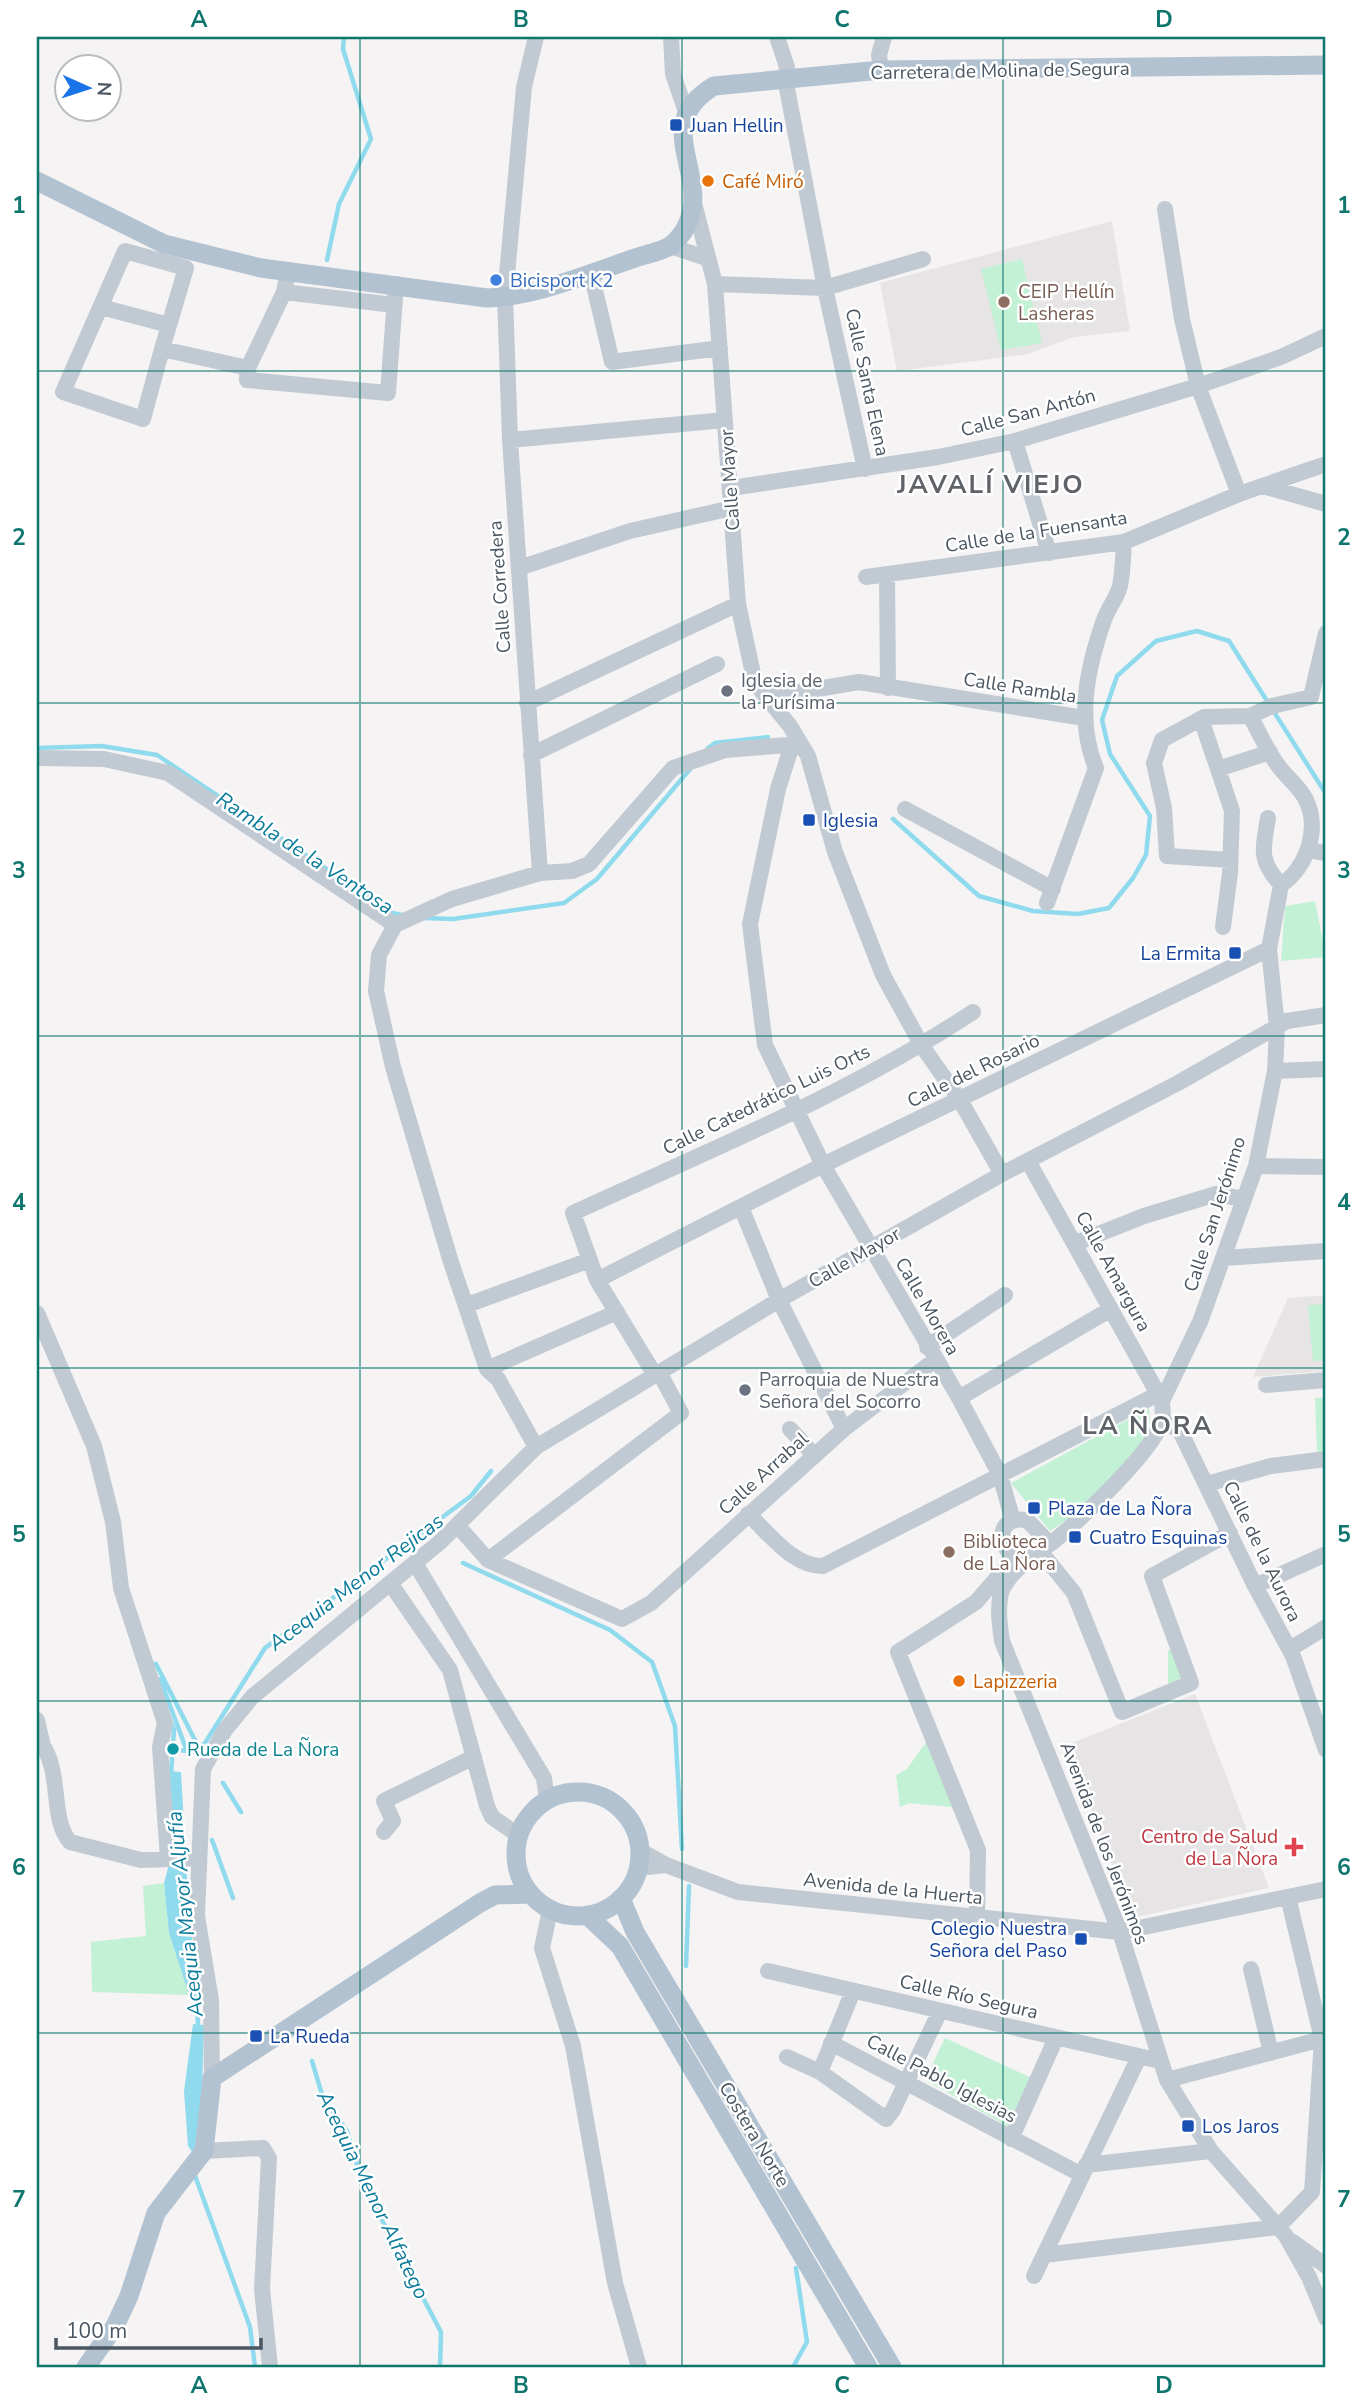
<svg xmlns="http://www.w3.org/2000/svg" width="1363" height="2404" font-family="'Nunito Sans',sans-serif">
<style>
.education{fill:#e6e4e5}
.green{fill:#c3f1d5}
.water{fill:#90daee}
.lines{fill:none;stroke-linecap:round;stroke-linejoin:round}
.stream{stroke:#90daee;stroke-width:4.5}
.minor{stroke:#c1cad2;stroke-width:16}
.major{stroke:#b3c2d1;stroke-width:19}
.grid{fill:none;stroke:#0f766e;stroke-width:2;stroke-opacity:0.55}
.transit-dot{fill:#1a4fb4;stroke:#fff;stroke-width:2.5}
.food-dot{fill:#e8710a;stroke:#fff;stroke-width:2.5}
.shop-dot{fill:#3f7fe0;stroke:#fff;stroke-width:2.5}
.education-dot{fill:#8d6e63;stroke:#fff;stroke-width:2.5}
.worship-dot{fill:#6b7280;stroke:#fff;stroke-width:2.5}
.culture-dot{fill:#0f9aa8;stroke:#fff;stroke-width:2.5}
.health-dot{fill:#e0444e;stroke:#fff;stroke-width:2.5}
.labels{text-anchor:middle;stroke-width:5;stroke-linejoin:round;paint-order:stroke}
.street-label{font-size:19px;fill:#4a5661;stroke:#fff}
.transit-label{font-size:19px;fill:#164399;stroke:#fff;text-anchor:start}
.food-label{font-size:19px;fill:#c56008;stroke:#fff;text-anchor:start}
.shop-label{font-size:19px;fill:#366cbe;stroke:#fff;text-anchor:start}
.education-label{font-size:19px;fill:#785e54;stroke:#fff;text-anchor:start}
.worship-label{font-size:19px;fill:#5b616d;stroke:#fff;text-anchor:start}
.culture-label{font-size:19px;fill:#0d838f;stroke:#fff;text-anchor:start}
.health-label{font-size:19px;fill:#be3a42;stroke:#fff;text-anchor:end}
.water-label{font-size:21px;font-style:italic;fill:#0c7c9b;stroke:#fff}
.district-label{font-size:26px;font-weight:bold;letter-spacing:2px;fill:#5f6368;stroke:#fff}
.neatline{fill:none;stroke:#0f766e;stroke-width:2.5}
.grid-label{font-size:23px;text-anchor:middle;font-weight:bold;fill:#0f766e}
</style>
<rect width="100%" height="100%" fill="#f5f3f3"/>
<!-- education -->
<path class="education" d="M1112,221l18,110 -56,6 -45,17 -132,17 -17,-88z
M1326,1295v76l-73,6 35,-79z
M1195,1694l74,194 -137,30 -65,-173z"/>
<!-- green -->
<path class="green" d="M1022,259l20,84 -41,7 -20,-81z
M1315,901l11,56 -45,4 4,-55z
M1326,1304v56l-13,1 -5,-56z
M1326,1397v55l-9,1 -2,-55z
M1149,1408l2,23 -61,74 -40,26 -39,-48z
M1168,1650h3l12,27 -15,7z
M927,1741l34,67 -52,-5 -9,4 -4,-32 11,-6z
M164,1883l5,50 20,62 -97,-3 -1,-50 55,-6 -3,-50z
M945,2038l89,41 -23,49 -86,-48z"/>
<!-- water -->
<path class="water" d="M168,1771l13,1 8,141 5,43 10,44h-12l-3,-5 -20,-62 -5,-50 8,-30z
M193,2024l11,1 -3,99 -8,29 -5,-7 -4,-55z"/>
<g class="lines">
<!-- stream -->
<path class="stream" d="M327,260l12,-56 32,-65 -28,-90 1,-12
M37,748l65,-2 55,9 235,158 10,2
M708,748l7,-5 53,-6
M893,819l86,77 54,15 45,3 31,-6 24,-30 13,-23 4,-39 -40,-62 -8,-34 15,-44 39,-35 41,-10 32,10 97,153
M424,918l29,1 111,-16 33,-24 94,-111
M463,1563l147,67 42,32 23,64 7,123
M151,1664h5l43,84
M160,1679l27,72
M170,1721l4,9 -3,44
M173,1749l20,3 12,-9 60,-95 206,-152 20,-25
M223,1783l18,29
M212,1840l21,58
M686,1966l3,-80
M197,1994l1,34
M312,2061l11,37 24,33 16,53 78,148 -1,35
M194,2173l56,154 5,40
M793,2367l14,-25 -11,-74"/>
<!-- minor -->
<path class="minor" d="M536,37l-12,50 -19,210 5,143 30,433
M671,37l2,37 13,38
M777,37l10,30 -2,11 40,210 40,181
M881,70l-2,-15 5,-18
M694,203l21,81 23,320 17,79 35,43 18,30 27,96 48,123 39,71 38,54 42,74
M1165,209l17,110 16,67 41,108
M670,246l36,12
M288,271l-4,21 -36,76 -1,12 141,13 8,-109
M591,273l21,89 108,-14
M715,284l110,4 98,-29
M284,292l110,13
M101,307l68,18
M162,349l-19,70 -80,-27 62,-141 61,17 -24,81 86,19
M510,440l215,-20
M1015,441l34,112
M1263,486l63,18
M731,488l207,-31 77,-16 183,-55 83,-29 45,-21
M519,568l111,-37 102,-23
M887,574l1,114
M866,577l258,-35 115,-48 87,-30
M769,697l90,-15 225,36
M527,703l211,-99
M1201,719l17,50
M792,745l-14,44 -28,135 15,121 58,120 136,233 41,77 13,46
M531,755l186,-91
M37,758l67,1 64,14 227,152
M905,809l148,80
M1268,818c-5,32 -10,41 13,67
M1308,850l18,3
M1230,860l-63,-4 -3,-48 -10,-45 8,-23 42,-23 46,-1 22,-10 39,-9 15,-64
M1047,903l49,-135c-20,-48 -9,-100 8,-148 4,-12 13,-22 16,-34 3,-14 3,-30 4,-44
M1223,927l7,-54 2,-62 -14,-42 52,-17
M1275,1071l51,-2
M1028,1161l134,240c0,7 2,15 0,21 -11,31 -81,97 -108,119 -18,14 -45,29 -53,52 -4,16 -1,33 1,48l118,291 47,148 44,71 75,85 23,41 17,41
M1256,1166l70,1
M741,1207l38,93 65,129
M1076,1243l68,-27 72,-22 28,5
M1224,1258l102,-7
M597,1280l226,-115 446,-216
M467,1305l123,-45
M37,1313l57,133 19,76 8,66 44,135 -5,24 8,111
M927,1347l78,-52
M487,1369l130,-57
M655,1375l-58,-95 -24,-67c135,-62 275,-119 400,-201
M1266,1385l60,-5
M959,1398l152,-89
M1162,1401l38,-79 56,-156 19,-95 2,-44 -8,-78 12,-64c26,-18 40,-57 24,-87 -7,-13 -20,-22 -28,-34 -11,-15 -18,-32 -27,-48
M1162,1420l18,11 75,155 38,70 33,94
M790,1429l24,26
M536,1447l-38,-68 -11,-10 -37,-110 -57,-192 -17,-76 3,-36 16,-30 57,-26 88,-26 32,-2 17,-7 84,-96 52,-18 76,-6
M1207,1484l64,-18 55,-7
M748,1514c22,20 44,52 75,52l335,-172
M457,1525l31,35 134,59 29,-16 193,-174 91,-69
M1040,1551l34,42 48,119 69,-29 -39,-107 78,-43
M488,1560l193,-147 -22,-41
M415,1563l129,215 3,22
M1025,1563c-30,-11 -31,-48 2,-43l23,24
M390,1583l60,87 37,136 5,11 26,18
M1255,1586l71,-32
M1290,1649l36,-22
M37,1720l6,26
M37,1744l6,2c19,29 7,73 27,96l71,18 58,-2
M384,1832l9,-11 -9,-20 90,-44
M639,1850l27,15 72,27 382,40 206,-43
M638,1868l28,-3
M550,1910l-8,38 31,98 42,237 24,84
M977,1918l1,-68 -80,-198 78,-50 27,-31
M1251,1969l20,84
M768,1971l392,90
M831,2043l251,132
M787,2057l33,15 66,47 7,-9 47,-99
M820,2072l33,-81
M212,2078l-1,-78 -14,-84 6,-147 22,-39 27,-33 188,-155 96,-95 243,-147 223,-126 176,-91 109,-62 39,-6
M1167,2080l159,-42
M1011,2139l45,-101
M204,2151l59,-3 6,10 -7,131 8,78
M1086,2165l125,-14
M1278,2227l34,-35 10,-153 -34,-142
M1293,2242l33,24
M1044,2255l234,-28
M1034,2276l105,-219"/>
<!-- major -->
<path class="major" d="M37,181l127,63 97,24 226,30c46,-1 104,-25 148,-40 11,-4 26,-6 35,-12 7,-5 14,-14 17,-21 24,-51 -38,-100 27,-139l167,-16 445,-5
M516 1854a62 62 0 1 1 124 0a62 62 0 1 1-124 0Z
M621,1898l14,34 257,435
M587,1915l33,31 248,421
M86,2367l29,-41 14,-30 27,-83 48,-62 8,-73 268,-175 15,-8 35,-1"/>
</g>
<!-- grid -->
<path class="grid" d="M360,37v2330M682,37v2330M1003,37v2330M37,371h1289M37,703h1289M37,1036h1289M37,1368h1289M37,1701h1289M37,2033h1289"/>
<!-- markers -->
<g class="transit-dot">
<rect x="669" y="118" width="14" height="14" rx="3.5"/>
<rect x="802" y="813" width="14" height="14" rx="3.5"/>
<rect x="1228" y="946" width="14" height="14" rx="3.5"/>
<rect x="1027" y="1501" width="14" height="14" rx="3.5"/>
<rect x="1068" y="1530" width="14" height="14" rx="3.5"/>
<rect x="1074" y="1932" width="14" height="14" rx="3.5"/>
<rect x="249" y="2029" width="14" height="14" rx="3.5"/>
<rect x="1181" y="2119" width="14" height="14" rx="3.5"/>
</g>
<g class="food-dot">
<circle cx="708" cy="181" r="7"/>
<circle cx="959" cy="1681" r="7"/>
</g>
<circle class="shop-dot" cx="496" cy="280" r="7"/>
<g class="education-dot">
<circle cx="1004" cy="302" r="7"/>
<circle cx="949" cy="1552" r="7"/>
</g>
<g class="worship-dot">
<circle cx="727" cy="691" r="7"/>
<circle cx="745" cy="1390" r="7"/>
</g>
<circle class="culture-dot" cx="173" cy="1749" r="7"/>
<path class="health-dot" d="M1290.5 1836.5h7v7h7v7h-7v7h-7v-7h-7v-7h7z"/>
<g class="labels">
<!-- street labels -->
<g class="street-label">
<text transform="translate(1000 70) rotate(-1)" y="7">Carretera de Molina de Segura</text>
<text transform="translate(868 382) rotate(78)" y="7">Calle Santa Elena</text>
<text transform="translate(1028 412) rotate(-15)" y="7">Calle San Antón</text>
<text transform="translate(729 480) rotate(-94)" y="7">Calle Mayor</text>
<text transform="translate(1036 531) rotate(-9)" y="7">Calle de la Fuensanta</text>
<text transform="translate(499 587) rotate(-94)" y="7">Calle Corredera</text>
<text transform="translate(1020 687) rotate(9)" y="7">Calle Rambla</text>
<text transform="translate(973 1070) rotate(-26)" y="7">Calle del Rosario</text>
<text transform="translate(766 1099) rotate(-26)" y="7">Calle Catedrático Luis Orts</text>
<text transform="translate(1214 1214) rotate(-72)" y="7">Calle San Jerónimo</text>
<text transform="translate(854 1257) rotate(-30)" y="7">Calle Mayor</text>
<text transform="translate(1114 1271) rotate(61)" y="7">Calle Amargura</text>
<text transform="translate(928 1306) rotate(60)" y="7">Calle Morera</text>
<text transform="translate(763 1473) rotate(-42)" y="7">Calle Arrabal</text>
<text transform="translate(1263 1551) rotate(64)" y="7">Calle de la Aurora</text>
<text transform="translate(1105 1843) rotate(69)" y="7">Avenida de los Jerónimos</text>
<text transform="translate(893 1888) rotate(6)" y="7">Avenida de la Huerta</text>
<text transform="translate(969 1996) rotate(13)" y="7">Calle Río Segura</text>
<text transform="translate(942 2078) rotate(28)" y="7">Calle Pablo Iglesias</text>
<text transform="translate(755 2134) rotate(59)" y="7">Costera Norte</text>
</g>
<!-- transit labels -->
<g class="transit-label">
<text x="690" y="132">Juan Hellin</text>
<text x="823" y="827">Iglesia</text>
<text x="1221" y="960" text-anchor="end">La Ermita</text>
<text x="1048" y="1515">Plaza de La Ñora</text>
<text x="1089" y="1544">Cuatro Esquinas</text>
<text x="1067" y="1935" text-anchor="end">Colegio Nuestra<tspan x="1067" dy="22">Señora del Paso</tspan></text>
<text x="270" y="2043">La Rueda</text>
<text x="1202" y="2133">Los Jaros</text>
</g>
<!-- food labels -->
<g class="food-label">
<text x="722" y="188">Café Miró</text>
<text x="973" y="1688">Lapizzeria</text>
</g>
<!-- shop labels -->
<g class="shop-label">
<text x="510" y="287">Bicisport K2</text>
</g>
<!-- education labels -->
<g class="education-label">
<text x="1018" y="298">CEIP Hellín<tspan x="1018" dy="22">Lasheras</tspan></text>
<text x="963" y="1548">Biblioteca<tspan x="963" dy="22">de La Ñora</tspan></text>
</g>
<!-- worship labels -->
<g class="worship-label">
<text x="741" y="687">Iglesia de<tspan x="741" dy="22">la Purísima</tspan></text>
<text x="759" y="1386">Parroquia de Nuestra<tspan x="759" dy="22">Señora del Socorro</tspan></text>
</g>
<!-- culture labels -->
<g class="culture-label">
<text x="187" y="1756">Rueda de La Ñora</text>
</g>
<!-- health labels -->
<g class="health-label">
<text x="1278" y="1843">Centro de Salud<tspan x="1278" dy="22">de La Ñora</tspan></text>
</g>
<!-- water labels -->
<g class="water-label">
<text transform="translate(305 853) rotate(33)" y="7">Rambla de la Ventosa</text>
<text transform="translate(356 1582) rotate(-37)" y="7">Acequia Menor Rejicas</text>
<text transform="translate(185 1914) rotate(-96)" y="7">Acequia Mayor Aljufía</text>
<text transform="translate(373 2195) rotate(64)" y="7">Acequia Menor Alfatego</text>
</g>
<!-- district labels -->
<g class="district-label">
<text x="991" y="493">JAVALÍ VIEJO</text>
<text x="1148" y="1434">LA ÑORA</text>
</g>
</g>
<!-- border -->
<rect width="1363" height="2404" fill="none" stroke="#ffffff" stroke-width="77"/>
<!-- north arrow -->
<g transform="translate(88 88) rotate(93)"><circle r="33" fill="#ffffff" stroke="#b7bbc0" stroke-width="2"/>
<path d="M0-5L12 26L0 18L-12 26Z" fill="#1a73e8"/>
<text y="-10" font-size="19" font-weight="bold" text-anchor="middle" fill="#4a5661">N</text>
</g>
<!-- scale -->
<path d="M56 2338v10h205v-10" fill="none" stroke="#4a5661" stroke-width="3.5"/>
<text x="66" y="2338" font-size="21" fill="#4a5661" stroke="#ffffff" stroke-width="5" paint-order="stroke">100 m</text>
<rect x="38" y="38" width="1286" height="2328" class="neatline"/>
<g class="grid-label">
<text x="199" y="27">A</text>
<text x="521" y="27">B</text>
<text x="842" y="27">C</text>
<text x="1164" y="27">D</text>
<text x="19" y="213">1</text>
<text x="1344" y="213">1</text>
<text x="19" y="545">2</text>
<text x="1344" y="545">2</text>
<text x="19" y="878">3</text>
<text x="1344" y="878">3</text>
<text x="19" y="1210">4</text>
<text x="1344" y="1210">4</text>
<text x="19" y="1542">5</text>
<text x="1344" y="1542">5</text>
<text x="19" y="1875">6</text>
<text x="1344" y="1875">6</text>
<text x="19" y="2207">7</text>
<text x="1344" y="2207">7</text>
<text x="199" y="2393">A</text>
<text x="521" y="2393">B</text>
<text x="842" y="2393">C</text>
<text x="1164" y="2393">D</text>
</g>
</svg>
